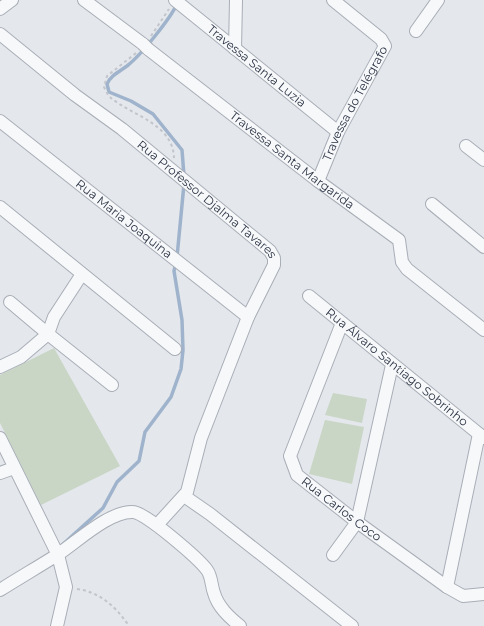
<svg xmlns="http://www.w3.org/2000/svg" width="484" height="626" font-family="Montserrat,sans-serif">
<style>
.garden{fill:#c9d6c5}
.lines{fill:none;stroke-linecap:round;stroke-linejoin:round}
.stream{stroke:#9fb4cc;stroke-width:3.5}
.minor-casing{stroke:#a9aeb7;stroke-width:14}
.path{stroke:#c2c5cb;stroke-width:2;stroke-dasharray:3 3;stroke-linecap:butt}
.minor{stroke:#f7f8fa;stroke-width:12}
.minor-bridge-casing{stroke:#a9aeb7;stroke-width:14;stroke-linecap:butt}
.minor-bridge{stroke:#f7f8fa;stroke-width:12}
.labels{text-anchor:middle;stroke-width:3;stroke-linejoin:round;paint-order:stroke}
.street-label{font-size:12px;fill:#2b3445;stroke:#f4f6f9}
</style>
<rect width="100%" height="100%" fill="#e4e7ec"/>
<!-- garden -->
<path class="garden" d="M54,348l66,118 -79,39 -41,-82v-48z
M333,393l34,6 -5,24 -37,-8z
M325,420l39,7 -12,57 -43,-10z"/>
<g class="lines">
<!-- stream -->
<path class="stream" d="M177,4c-7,15 -36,51 -50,62 -8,6 -16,9 -20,18l2,8 22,9 22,13 29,36 2,26
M177,257l7,-73
M61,546l42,-38 14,-26 22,-21 6,-29 26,-35 10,-28 2,-19 -1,-30 -8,-49 2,-8"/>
<!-- minor casing -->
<g class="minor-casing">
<g id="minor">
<path d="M84,0l59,44"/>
<path id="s1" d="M175,0l163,132"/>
<path d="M0,9l12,-9"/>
<path d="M416,31l22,-31"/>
<path id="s2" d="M0,34l75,61 47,34 148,122 4,7v7l-26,52 -47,121 -14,54 -30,33"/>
<path id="s3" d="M148,49l170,132 81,59 3,22 5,7 77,61"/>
<path d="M235,49l1,-49"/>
<path id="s4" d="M0,121l248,196"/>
<path d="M466,146l18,14"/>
<path id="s5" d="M318,181l20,-49 47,-86 -4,-7 -48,-39"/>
<path d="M432,204l52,43"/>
<path d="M0,207l175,142"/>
<path id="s6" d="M309,296l175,142"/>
<path d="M10,302l38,32 6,-17 28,-43"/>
<path id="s7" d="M342,323l-52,133 7,19 60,47 90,65 16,9 21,-2"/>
<path d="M0,367l21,-10 27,-23 64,51"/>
<path d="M0,438l58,117 8,32 -9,39"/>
<path d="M0,473l14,-5"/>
<path d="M184,496l26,18 142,112"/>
<path d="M333,555l24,-33 35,-157"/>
<path d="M447,587l32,-153"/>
<path d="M0,590c19,-12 38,-23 57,-35 20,-13 52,-44 76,-43 12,0 66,47 74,58 5,7 4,15 7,23 4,14 15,24 26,33"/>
</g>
</g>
<!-- path -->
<path class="path" d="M151,36l18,-27
M136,53l-29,23 -3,11c2,4 4,9 7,11 22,18 62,26 63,60
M77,589c23,3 39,18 52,37"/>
<!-- minor -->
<use href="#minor" class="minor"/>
<!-- minor-bridge casing -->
<g class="minor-bridge-casing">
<path id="minor-bridge" d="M143,44l5,5"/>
</g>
<!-- minor-bridge -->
<use href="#minor-bridge" class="minor-bridge"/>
</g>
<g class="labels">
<!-- street labels -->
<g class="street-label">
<text dy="4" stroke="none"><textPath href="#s1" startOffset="105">Travessa Santa Luzia</textPath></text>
<text dy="4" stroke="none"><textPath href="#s5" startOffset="86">Travessa do Telégrafo</textPath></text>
<text dy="4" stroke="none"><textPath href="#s3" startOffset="182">Travessa Santa Margarida</textPath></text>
<text dy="4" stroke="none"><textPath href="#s2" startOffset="265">Rua Professor Djalma Tavares</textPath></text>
<text dy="4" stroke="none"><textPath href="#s4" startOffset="158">Rua Maria Joaquina</textPath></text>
<text dy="4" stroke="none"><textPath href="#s6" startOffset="113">Rua Álvaro Santiago Sobrinho</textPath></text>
<text dy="4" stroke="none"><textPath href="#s7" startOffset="219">Rua Carlos Coco</textPath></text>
</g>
</g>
</svg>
